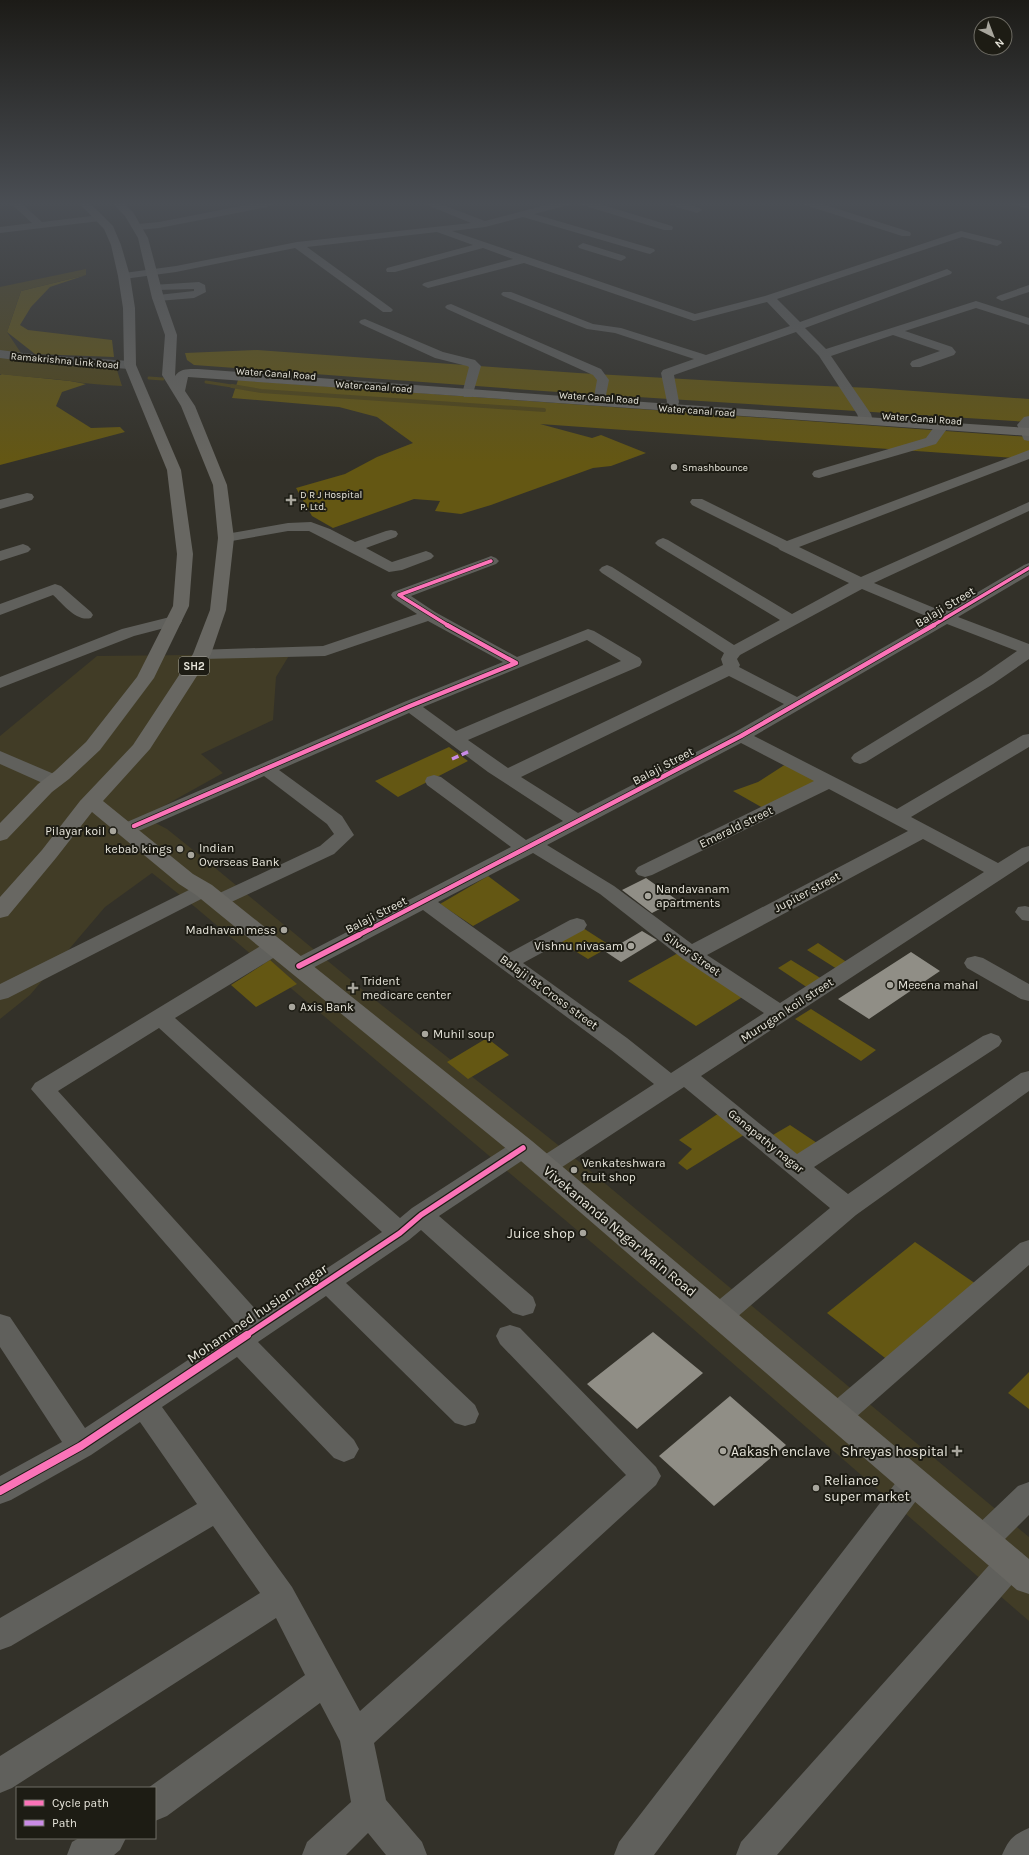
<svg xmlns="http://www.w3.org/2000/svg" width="1029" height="1855" font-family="Karla,sans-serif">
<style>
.built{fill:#413c26}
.green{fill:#645713}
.water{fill:#504618}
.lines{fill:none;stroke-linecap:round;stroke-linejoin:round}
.stream-far1{stroke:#504618;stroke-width:3}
.stream{stroke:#504618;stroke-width:4}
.building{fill:#908e86}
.minor{fill:#60605c;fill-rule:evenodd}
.major{fill:#686762;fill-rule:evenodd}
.quiet{stroke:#ca8be6;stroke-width:3.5;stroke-dasharray:7 3.5;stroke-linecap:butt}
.cycleway-far3-casing{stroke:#1d1c14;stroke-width:5}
.cycleway-far2-casing{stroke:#1d1c14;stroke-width:6}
.cycleway-far1-casing{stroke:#1d1c14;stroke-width:8}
.cycleway-casing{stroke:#1d1c14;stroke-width:10}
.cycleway-far3{stroke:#fb73b8;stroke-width:3.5}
.cycleway-far2{stroke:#fb73b8;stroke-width:4.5}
.cycleway-far1{stroke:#fb73b8;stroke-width:5.5}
.cycleway{stroke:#fb73b8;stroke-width:8}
.poi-dot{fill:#a8a69d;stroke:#1d1c14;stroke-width:1.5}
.labels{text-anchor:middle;stroke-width:4;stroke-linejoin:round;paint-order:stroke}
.far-street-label{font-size:10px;fill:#e7e5db;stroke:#1d1c14}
.far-poi-label{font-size:10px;fill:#e7e5db;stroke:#1d1c14;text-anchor:start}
.shield{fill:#1d1c14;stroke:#aaa99f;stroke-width:1}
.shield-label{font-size:11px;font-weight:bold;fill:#e7e5db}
.street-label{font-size:12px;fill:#e7e5db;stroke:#1d1c14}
.poi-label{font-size:12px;fill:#e7e5db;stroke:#1d1c14;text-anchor:start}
.near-street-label{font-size:14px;fill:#e7e5db;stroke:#1d1c14}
.near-poi-label{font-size:14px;fill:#e7e5db;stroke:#1d1c14;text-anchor:end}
</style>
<rect width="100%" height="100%" fill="#333129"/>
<!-- built -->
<path class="built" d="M290,654l-14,23 -3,43 -72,34 22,19 -79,44 23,12 41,33 161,133 208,165 452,377v84l-360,-313 -474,-401 -43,-34 -47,34 -75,88 -30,24v-283l97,-80z"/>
<!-- green -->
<path class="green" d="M86,275l-36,12 -19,20 -11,18 8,5 84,10 2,17 -79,-3 -28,-22 14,-41z
M257,350l321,23 158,9 135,6 158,11v23l-486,-31 -349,-26 -7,-5 -2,-7z
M2,374l68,7 16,3 -24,8 -6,14 35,22 29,-1 5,5 -125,33v-90z
M238,380l791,57v22l-489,-35 52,14 9,-3 45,18 -35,13 -18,2 -102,37 -30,9 -26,-3 5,-10 -26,-2 -81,29 -21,-12 -16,-28 49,-14 32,-17 36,-14 -36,-26 -38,-10 -107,-9z
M449,747l19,14 -70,36 -23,-16z
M786,764l33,17 -56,27 -30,-17 25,-9z
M488,876l32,24 -47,26 -33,-22z
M583,928l28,18 -23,13 -29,-18z
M818,943l30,20 -11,6 -30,-19z
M678,953l66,43 -48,30 -68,-45z
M270,960l27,24 -41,23 -25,-22z
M791,960l31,19 -14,9 -30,-20z
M811,1009l65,41 -15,11 -66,-42z
M487,1038l22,17 -41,24 -21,-17z
M722,1111l25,22 -60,37 -9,-7 14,-14 -13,-9z
M790,1125l30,20 -23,18 -31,-24z
M915,1242l61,42 -87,77 -62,-48z
M1029,1372v37l-21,-16z"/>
<!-- water -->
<path class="water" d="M86,269v6l-65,16 -14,41 20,30 90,8 5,16c-17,-1 -34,-2 -52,-5 -23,-3 -47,-4 -70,-7v-87z"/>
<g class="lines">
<!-- stream-far1 -->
<path class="stream-far1" d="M149,378l14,1
M206,382l32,5"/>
<!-- stream -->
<path class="stream" d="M232,386l29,5 283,19"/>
</g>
<!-- building -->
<path class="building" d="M646,878l31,22 -25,13 -30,-23z
M642,931l15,9 -36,22 -15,-10z
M911,952l29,19 -71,48 -31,-20z
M653,1332l50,41 -66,56 -50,-45z
M730,1396l56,49 -72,61 -55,-50z"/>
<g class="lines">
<!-- minor -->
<path class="minor" d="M9,202h11l22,20 58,-7 5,3 -5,3 -100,12v-6l32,-4z
M261,202h10l1,2 -5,3 -108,21 -21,2 -5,-3 5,-3 21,-2z
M420,202h15l50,19 72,-19h17l-2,2 -38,10 120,35 1,2 -5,3 -4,-1 -123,-36 -38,10 -33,4 243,83 70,-18 196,-65 40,10 1,2 -5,3 -35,-9 -185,62 23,23 147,-53 5,3 -1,2 -146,54 21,21 150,-48 53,17v7l-53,-17 -71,23 47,16 4,5 -2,3 -34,12h-8l-2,-3 2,-3 28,-10 -47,-16 -62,21 40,58 2,7 -2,3h-10l-4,-10 -38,-58 -23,-24 -122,43 5,27 -3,9h-10l-1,-3 2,-6 -6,-29 2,-3 31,-11 -79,-26 -28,-4 -84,-33 -2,-2 2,-2h8l82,32 28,4 85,27 84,-29 -23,-24 -73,19 -170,-58 -96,25 -6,-3 2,-2 89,-24 -30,-11 -88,24h-8l-1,-2 1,-2 86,-23 -36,-13 -130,15 84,61 2,2 -2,2h-8l-88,-64 -119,24 -52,7 -5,-3 5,-3 52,-7 121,-24 174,-19z
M577,202h16l79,24 1,2 -1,2h-8l-85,-26z
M665,202h16l19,6 2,2 -5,3 -30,-9z
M800,202h16l94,30 1,2 -1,2h-8l-100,-32z
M1010,202l19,1v6l-17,-5z
M583,243l42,13 1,2 -5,3 -42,-13 -1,-2z
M199,282l6,3 1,7 -12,6 -36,3 -6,-3 6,-3 36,-4v-2l-38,1 -6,-3 2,-2z
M1029,285v7l-27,9 -6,-3 2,-2z
M451,304l150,65 8,11 -4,20h-10l-1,-3 3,-17 -4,-5 -146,-66 -2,-2 2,-2z
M365,319l78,33 32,8 6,6 -9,31h-8l-2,-3 7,-27 -2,-1 -32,-8 -74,-34 -2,-2 2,-2z
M0,350l39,5 91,6 4,1 2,3 -2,3 -4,1 -91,-6 -39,-5z
M1029,416v25l-5,-1 -7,-15 7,-8z
M942,422l5,1 2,3 -13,18 -117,34 -5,-1 -2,-3 2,-3 112,-33 11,-15z
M1029,450v9l-230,88 62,30 168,-75v9l-155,72 70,29 80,-47 5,-2v12l-71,42 71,27v15l-36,25 -127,78 -6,2 -6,-2 -3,-4 3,-4 127,-78 36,-25 -70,-27 -193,112 143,73 126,-74 6,-1v13l-118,70 87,46 24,-15 7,-2v15l-328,215 96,78 186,-118 8,-3 8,3 3,5 -3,5 -185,121 34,27 173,-121 8,-2v20l-173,124 -127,109 -10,3 -10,-3 -4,-8 4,-8 121,-100 -146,-121 -131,86 -9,3 -9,-3 -3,-6 3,-6 119,-77 -43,-34 -188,-140 -116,61 -8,2 -8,-2 -3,-5 3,-5 220,-114 -84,-62 -2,-4 2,-4 7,-2 7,2 85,63 37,-19 -75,-49 -79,-59 -130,57 63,46 12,19 -20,19 -109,51 -7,2 -7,-2 -3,-4 3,-4 109,-51 14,-12 -7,-10 -63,-48 -123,54 -7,2 -7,-2 -3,-4 3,-4 277,-120 99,-40 -75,-41 -103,35 -123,3 -6,-1 -2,-4 2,-4 127,-4 94,-32 -24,-16 -2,-3 2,-3 93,-34 5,-2 5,2 3,3 -3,3 -85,32 24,16 82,45 71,-28 6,2 46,27 2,4 -2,4 -172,74 40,28 215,-103 -2,-6 3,-6 -122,-80 -3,-3 3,-3 5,-2 5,2 122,78 46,-25 -122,-74 -3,-3 3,-3 5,-2 5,2 124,74 57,-31 -69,-33 -2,-2 -86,-43 -2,-3 2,-3h10l85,42zM862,589l71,30 -136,78 -58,-30 1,-2 -3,-6 3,-4zM587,640l34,21 -165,70 -33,-24zM729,676l55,28 -49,28 -157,81 -57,-36zM741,743l73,38 -176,86 -3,4 3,4 7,2 7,-2 177,-86 79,42 -216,113 -78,-58 -67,-41zM923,839l61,33 -204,131 -73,-48zM533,853l67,41 83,65 81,54 -93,60 -44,-35 -104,-75 61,-33 3,-5 -3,-5 -7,-2 -7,2 -61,33 -71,-51z
M27,493l5,1 2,3 -2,3 -32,9v-9z
M311,522l19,7 25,13 31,-11 5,-1 5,1 2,3 -2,3 -30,11 26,14 34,-11 5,2 3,3 -3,3 -29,11 -13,2 -80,-41h-21l-62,11 -5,-1 -2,-3 2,-3 5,-1 62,-11z
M23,544l5,2 3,3 -3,3 -28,9v-10z
M55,584l6,2 30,26 2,3 -2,3c-15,4 -28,-14 -38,-23l-53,20v-11z
M174,616l6,2 2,3 -2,3 -46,12 -134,52v-11l122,-48z
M0,751l61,26 2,4 -2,4 -7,2 -7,-2 -47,-21z
M204,884l7,2 3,4 -3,4 -203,104 -8,2v-16l197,-98z
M1025,906l4,1v14l-7,-1 -7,-8 3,-5z
M275,940l8,2 3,5 -3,5 -108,66 225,200 12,-10 102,-66 9,-3 9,3 3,6 -3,6 -93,62 94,81 3,8 -3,8 -10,3 -10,-3 -92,-83 -12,10 -63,43 129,122 4,9 -4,9 -10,3 -10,-3 -129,-127 -68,46 96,98 5,9 -5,9 -10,4 -10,-4 -97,-101 -75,50 130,180 68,124 266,-236 -126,-131 -4,-8 4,-8 10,-3 10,3 136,139 5,9 -5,9 -282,258 12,57 36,42 5,13h-41l-18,-22 -22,22h-44l5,-13 44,-40 -11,-61 -20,-38 -153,113 -12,5v-33h-7l157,-113 -29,-57 -264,170 -12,5v-37l260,-163 -47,-67 -202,120 -11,4v-32l197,-114 -57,-82 -49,33 -80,45 -11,4v-28l62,-34 -62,-95v-33l10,3 75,111 153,-101 -207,-238 4,-6 232,-141zM159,1028l223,204 -123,81 -201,-222z
M975,956l8,2 46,26v17l-8,-2 -54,-31 -3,-5 3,-5z
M1029,1240v25l-182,160 -10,3 -10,-3 -4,-9 4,-9 193,-164z
M914,1468l10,4 5,9 -5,9 -270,365h-40l5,-13 285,-370z
M1029,1482v33l-35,35 -11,4 -11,-4 -4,-10 4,-10 46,-44z
M1011,1549l11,4 4,10 -4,10 -245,282h-41l5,-13 259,-289z
M1029,1828v27h-27c7,-16 11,-20 27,-27z
M79,1838h47l-6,12 -6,5h-47l5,-13z"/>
<!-- major -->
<path class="major" d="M78,202h11l24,24 8,19 9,31 5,32 1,57 45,105 12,84 -4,52 -35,72 -54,72 -31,29 -17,13 -45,47 -7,2v-18l38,-39 17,-13 31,-29 51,-65 36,-71 4,-52 -10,-84 -43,-105 -1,-57 -5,-32 -7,-31 -7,-16z
M111,202h11l11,10 15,26 16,60 13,37 -2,41c5,-8 15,-7 23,-7l473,35 358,24v8l-841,-59 -3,14 10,15 32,79 7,53 -8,72 -15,44 -61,95 -47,52 90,73 19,11 320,256 497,418v35l-12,-4 -503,-435 -318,-260 -17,-11 -87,-72 -36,46 -48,58 -8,2v-21l42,-47 38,-49 53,-56 60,-91 17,-44 8,-72 -5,-53 -32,-79 -19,-31 3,-40 -13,-37 -14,-60 -13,-22z"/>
<!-- quiet -->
<path class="quiet" d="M452,759l18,-8"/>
<!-- cycleway-far3 casing -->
<g class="cycleway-far3-casing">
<path id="cycleway-far3" d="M449,626l-50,-31 92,-34
M932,626l97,-58"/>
</g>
<!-- cycleway-far2 casing -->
<g class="cycleway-far2-casing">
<path id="cycleway-far2" d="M134,826l276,-120 106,-43 -69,-38
M357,936l384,-200 193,-111"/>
</g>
<!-- cycleway-far1 casing -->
<g class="cycleway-far1-casing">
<path id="cycleway-far1" d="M299,966l60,-31
M245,1336l155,-103 21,-18 102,-67"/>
</g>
<!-- cycleway casing -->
<g class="cycleway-casing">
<path id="cycleway" d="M0,1491l81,-45 166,-111"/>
</g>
<!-- cycleway-far3 -->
<use href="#cycleway-far3" class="cycleway-far3"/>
<!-- cycleway-far2 -->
<use href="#cycleway-far2" class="cycleway-far2"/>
<!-- cycleway-far1 -->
<use href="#cycleway-far1" class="cycleway-far1"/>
<!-- cycleway -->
<use href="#cycleway" class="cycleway"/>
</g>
<!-- sky -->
<linearGradient id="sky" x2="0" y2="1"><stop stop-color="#1c1b17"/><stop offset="0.44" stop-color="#4a4e54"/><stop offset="1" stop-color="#4a4e54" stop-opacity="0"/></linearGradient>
<rect width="1029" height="462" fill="url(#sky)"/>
<!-- markers -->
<g class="poi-dot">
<circle cx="674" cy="467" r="4"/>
<path d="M289 494h4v4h4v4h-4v4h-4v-4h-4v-4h4z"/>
<circle cx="113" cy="831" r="4"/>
<circle cx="180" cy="849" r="4"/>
<circle cx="191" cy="855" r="4"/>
<circle cx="648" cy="896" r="4"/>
<circle cx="284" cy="930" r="4"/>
<circle cx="631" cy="946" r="4"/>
<circle cx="890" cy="985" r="4"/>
<path d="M351 982h4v4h4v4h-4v4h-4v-4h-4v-4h4z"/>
<circle cx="292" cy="1007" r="4"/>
<circle cx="425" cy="1034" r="4"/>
<circle cx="574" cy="1170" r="4"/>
<circle cx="583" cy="1233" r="4"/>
<circle cx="723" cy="1451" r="4"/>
<path d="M955 1445h4v4h4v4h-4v4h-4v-4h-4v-4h4z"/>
<circle cx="816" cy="1488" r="4"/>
</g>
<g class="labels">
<!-- far-street labels -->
<g class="far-street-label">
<text transform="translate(65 360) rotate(5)" y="4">Ramakrishna Link Road</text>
<text transform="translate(276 373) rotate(4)" y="4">Water Canal Road</text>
<text transform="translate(374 386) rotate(4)" y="4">Water canal road</text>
<text transform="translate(599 397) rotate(4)" y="4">Water Canal Road</text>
<text transform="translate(697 410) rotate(4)" y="4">Water canal road</text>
<text transform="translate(922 418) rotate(4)" y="4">Water Canal Road</text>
</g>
<!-- far-poi labels -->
<g class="far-poi-label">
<text x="682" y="471">Smashbounce</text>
<text x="300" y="498">D R J Hospital<tspan x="300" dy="12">P. Ltd.</tspan></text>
</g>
<!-- shield labels -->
<rect class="shield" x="179" y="657" width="30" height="18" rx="3"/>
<g class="shield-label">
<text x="194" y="670">SH2</text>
</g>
<!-- street labels -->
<g class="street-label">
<text transform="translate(945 607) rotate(-31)" y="4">Balaji Street</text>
<text transform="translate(663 766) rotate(-28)" y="4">Balaji Street</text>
<text transform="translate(736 827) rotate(-26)" y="4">Emerald street</text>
<text transform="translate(807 892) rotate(-28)" y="4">Jupiter street</text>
<text transform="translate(376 915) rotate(-27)" y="4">Balaji Street</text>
<text transform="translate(692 954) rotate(35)" y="4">Silver Street</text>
<text transform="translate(549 992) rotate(36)" y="4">Balaji 1st Cross street</text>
<text transform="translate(787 1010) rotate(-33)" y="4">Murugan koil street</text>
<text transform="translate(766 1141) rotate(39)" y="4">Ganapathy nagar</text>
</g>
<!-- poi labels -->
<g class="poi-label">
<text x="105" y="835" text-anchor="end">Pilayar koil</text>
<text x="199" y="852">Indian<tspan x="199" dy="14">Overseas Bank</tspan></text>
<text x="172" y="853" text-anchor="end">kebab kings</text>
<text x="656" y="893">Nandavanam<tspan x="656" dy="14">apartments</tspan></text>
<text x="276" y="934" text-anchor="end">Madhavan mess</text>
<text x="623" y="950" text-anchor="end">Vishnu nivasam</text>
<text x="362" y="985">Trident<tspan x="362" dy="14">medicare center</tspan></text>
<text x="898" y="989">Meeena mahal</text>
<text x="300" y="1011">Axis Bank</text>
<text x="433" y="1038">Muhil soup</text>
<text x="582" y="1167">Venkateshwara<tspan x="582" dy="14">fruit shop</tspan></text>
</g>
<!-- near-street labels -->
<g class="near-street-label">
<text transform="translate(620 1231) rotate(40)" y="5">Vivekananda Nagar Main Road</text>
<text transform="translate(257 1313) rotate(-34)" y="5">Mohammed husian nagar</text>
</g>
<!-- near-poi labels -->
<g class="near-poi-label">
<text x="575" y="1238">Juice shop</text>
<text x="731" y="1456" text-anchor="start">Aakash enclave</text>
<text x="948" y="1456">Shreyas hospital</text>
<text x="824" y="1485" text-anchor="start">Reliance<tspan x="824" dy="16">super market</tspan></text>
</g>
</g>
<!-- legend -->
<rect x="16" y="1787" width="140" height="52" fill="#1d1c14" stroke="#6e6c64"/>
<rect x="24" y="1800" width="20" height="6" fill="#fb73b8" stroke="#6e6c64"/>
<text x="52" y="1807" font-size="12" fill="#e7e5db">Cycle path</text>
<rect x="24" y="1820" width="20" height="6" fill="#ca8be6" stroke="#6e6c64"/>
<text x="52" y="1827" font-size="12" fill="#e7e5db">Path</text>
<!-- north arrow -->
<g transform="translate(993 36) rotate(138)"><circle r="19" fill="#1d1c14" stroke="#6e6c64"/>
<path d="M0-3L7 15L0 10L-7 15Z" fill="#a8a69d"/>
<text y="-6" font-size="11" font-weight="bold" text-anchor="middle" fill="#e7e5db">N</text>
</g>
</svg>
